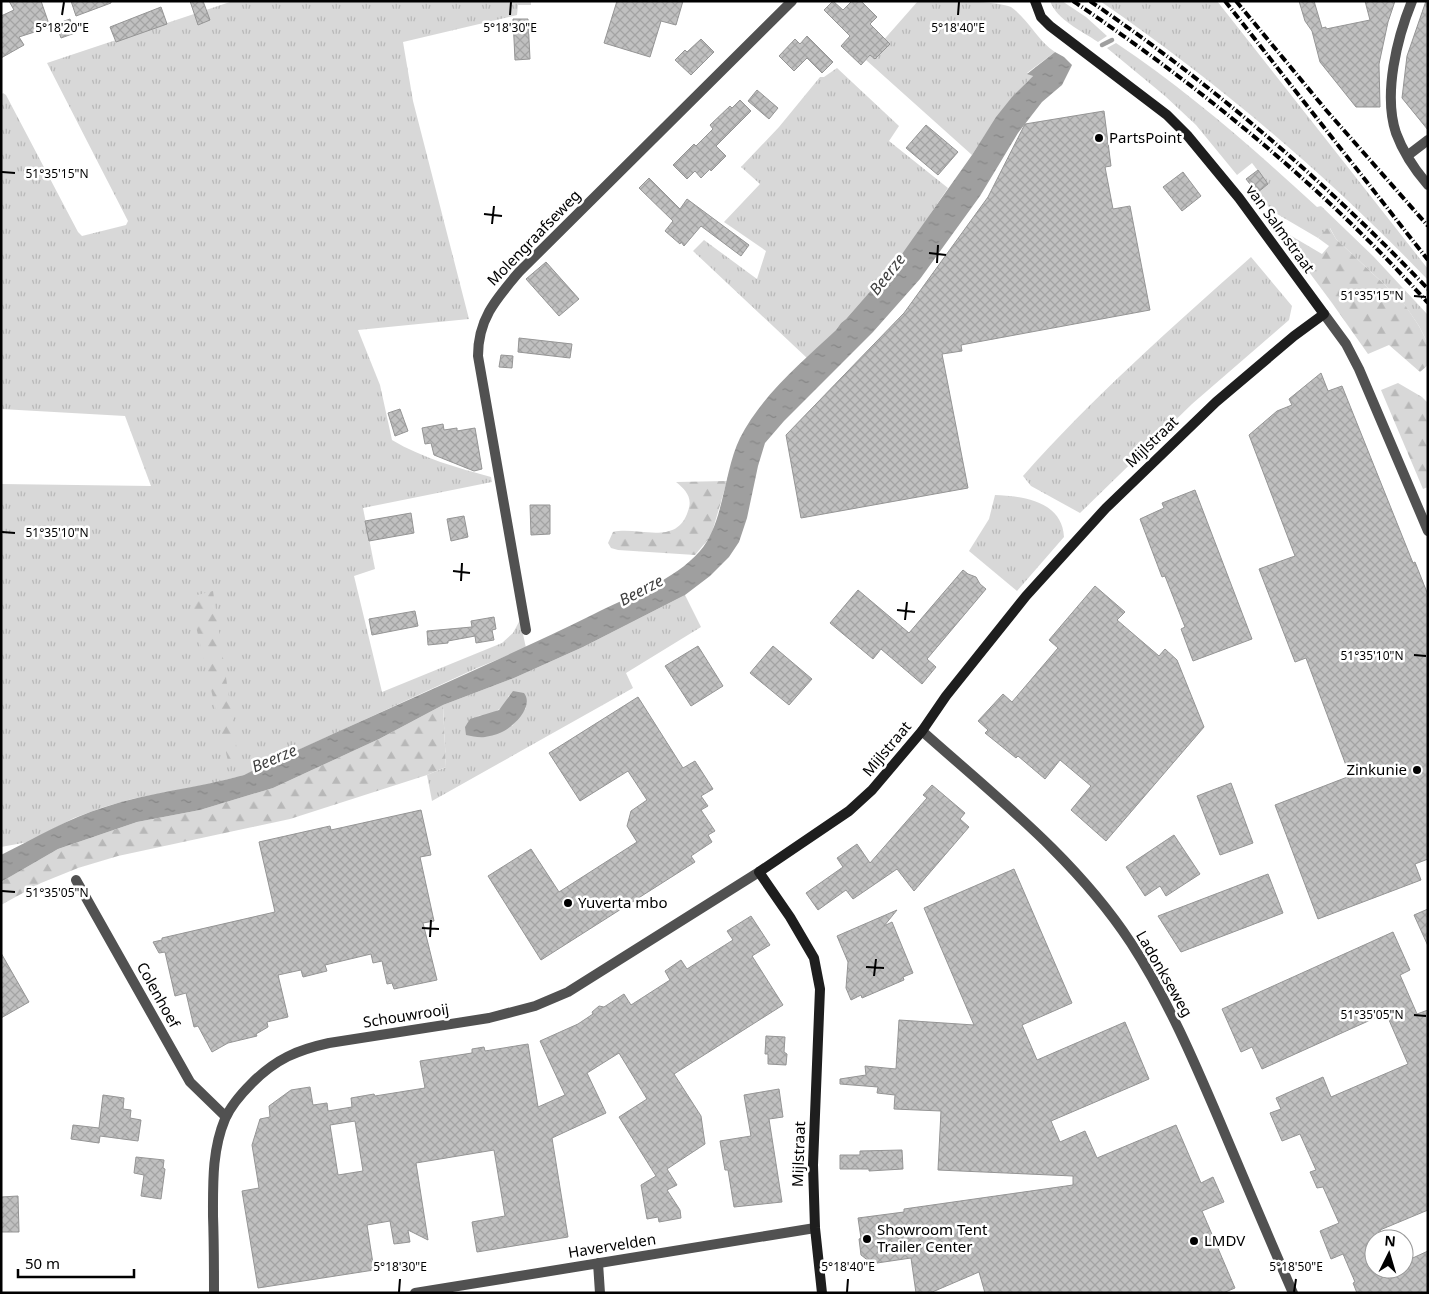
<svg xmlns="http://www.w3.org/2000/svg" width="1429" height="1294" font-family="'Noto Sans',sans-serif">
<style>
.grass{fill:url(#grass-tufts);fill-rule:evenodd}
.forest{fill:url(#forest-firs)}
.water{fill:url(#water-ripples)}
.lines{fill:none;stroke-linecap:round;stroke-linejoin:round}
.stream{stroke:#9f9f9f;stroke-width:4.5}
.building{fill:url(#building-cross-hatch);stroke:#959595;fill-rule:evenodd}
.minor{stroke:#515151;stroke-width:10}
.tertiary{stroke:#515151;stroke-width:10}
.secondary{stroke:#1e1e1e;stroke-width:10}
.rail{stroke:#000;stroke-width:4;stroke-dasharray:8 2.5 1 2.5;stroke-linecap:butt}
.ticks{fill:none;stroke:#000;stroke-width:2}
.poi-dot{fill:#000;stroke:#fff;stroke-width:2}
.labels{text-anchor:middle;stroke-width:5;stroke-linejoin:round;paint-order:stroke}
.poi-label{font-size:15px;fill:#000;stroke:#fff;text-anchor:start}
.street-label{font-size:15px;fill:#000;stroke:#fff}
.water-label{font-size:16px;font-style:italic;fill:#404040;stroke:#fff}
.ticks-label{font-size:12px;text-anchor:middle;fill:#000;stroke:#fff;stroke-width:5;stroke-linejoin:round;paint-order:stroke}
</style>
<defs>
<pattern id="grass-tufts" width="24" height="20" patternUnits="userSpaceOnUse" patternTransform="scale(1.25)"><rect width="24" height="20" fill="#d8d8d8"/><path d="M3 7l-1-3M5 7V3M7 7l1-3M15 17l-1-3M17 17v-4M19 17l1-3" fill="none" stroke="#b8b8b8"/></pattern>
<pattern id="forest-firs" width="22" height="20" patternUnits="userSpaceOnUse" patternTransform="scale(1.25)"><rect width="22" height="20" fill="#d8d8d8"/><path d="M5 1l3.5 6h-7zM16 11l3.5 6h-7z" fill="#b8b8b8"/></pattern>
<pattern id="water-ripples" width="26" height="14" patternUnits="userSpaceOnUse" patternTransform="scale(1.25)"><rect width="26" height="14" fill="#9f9f9f"/><path d="M2 4q2-2 4 0t4 0M15 11q2-2 4 0t4 0" fill="none" stroke="#878787"/></pattern>
<pattern id="building-cross-hatch" width="8" height="8" patternUnits="userSpaceOnUse" patternTransform="scale(1.25)"><rect width="8" height="8" fill="#c0c0c0"/><path d="M0 0l8 8M0 8l8-8" fill="none" stroke="#a3a3a3"/></pattern>
</defs>
<rect width="100%" height="100%" fill="#fff"/>
<!-- grass -->
<path class="grass" d="M233,1h298v4h-13l-1,10 -114,27 10,59 56,218 -111,11 22,55 12,55c30,18 66,28 99,37l1,5 -129,26 12,61 -21,7 28,116 120,-49 11,-10 7,-13 6,28 -49,20 -233,107 -30,8 -82,16 -28,8 -30,11 -46,24 -27,5v-363l150,2 -26,-70 -124,-7v-314l2,-2 3,2 72,137 4,4 44,-11 2,-4 -81,-158z
M918,1c22,0 76,-1 93,6 17,12 27,34 44,45l-28,21 6,3c-27,26 -41,48 -61,79l-106,-95z
M1050,1h12l24,16 21,19 -9,6c-16,-11 -41,-22 -48,-41z
M1100,1h117l211,268v11c-100,-104 -209,-197 -328,-279z
M1116,43c72,48 138,106 201,164l4,-1 52,50 55,59v29l-9,-18 -17,-25 -66,-62 -6,-11 -12,10 -46,-27 -8,-10 -4,3 -6,-8 14,-12 -16,-21 -15,12 -41,-50 -31,-29 -58,-48z
M837,68l62,58 -10,15 59,47c-17,25 -33,50 -51,73 -16,21 -34,38 -51,58l-5,4 -5,7 -29,28 -114,-107 11,-11 53,39 9,-28 -42,-29 36,-38 -19,-17 38,-40 41,-50h4z
M1251,257l41,49 -3,14 -97,84 -112,109 -49,-27 -8,-10c70,-79 149,-149 228,-219z
M995,495c28,1 67,6 69,42l-47,54 -48,-40 20,-32z
M685,595l16,32 -75,46 7,15 -201,113 -5,-26 19,-8 -3,-62 71,-27 69,-31zM509,695l17,13 -14,18 -35,-10c15,-1 27,-6 32,-21z"/>
<!-- forest -->
<path class="forest" d="M1329,227l7,12 67,63 16,24 9,18v21l-8,7 -31,-27 -21,9 -36,-51 -49,-66 5,-3 34,20 7,-8 -11,-8z
M1398,383l24,14 6,6v84l-5,2 -42,-99z
M727,481l-16,55 -16,19 -77,-5 -7,-2 -3,-5 5,-11c25,-6 64,15 75,-21 5,-13 -2,-21 -12,-29z
M213,591l25,166 -10,4 -39,-164z
M443,705l3,62 -19,8 -137,44 -172,37 -40,12 -37,15 -40,22v-23l57,-33 79,-27 63,-12 73,-22 106,-49z"/>
<!-- water -->
<path class="water" d="M1055,52l9,5 8,8 -10,20 -20,17 -24,31 -38,63 -60,83 -47,53 -89,89 -19,22 -7,23 -11,52 -8,24 -10,15 -19,19 -25,19 -102,52 -69,31 -71,27 -64,34 -106,49 -73,22 -63,12 -79,27 -57,33v-27c34,-17 68,-37 104,-48 45,-15 93,-19 139,-32 30,-15 61,-28 91,-42 87,-40 174,-77 259,-119 34,-17 81,-34 106,-63 24,-27 24,-81 40,-113 22,-43 62,-76 96,-108l5,-7 5,-4 51,-58 75,-106 24,-38 16,-20 21,-21 -6,-2z
M513,691l11,2c10,13 -9,32 -20,38 -5,3 -13,5 -19,6 -6,1 -13,-1 -19,-2l-1,-8 5,-8 29,-9z"/>
<g class="lines">
<!-- stream -->
<path class="stream" d="M1102,45l10,-5"/>
</g>
<!-- building -->
<path class="building" d="M9,1h32l9,26 -31,10 5,8 -23,13v-42l13,-6z
M71,1h40v2l-35,13z
M190,1h13l7,19 -12,5z
M617,1h66l-7,24 -15,-4 -11,36 -46,-14z
M833,1l10,9 9,-9h9l16,16 -7,7 20,20 -15,15 -5,-4 -9,10 -20,-19 9,-10 -26,-26z
M1299,1h15l8,27 4,-1v2l44,-9 -5,-19h30l-7,21 -9,42 1,43h-24l-36,-45 -8,-31 -7,-10z
M1426,1l2,1v128l-26,-32 5,-42z
M161,7l6,17 -51,18 -6,-15z
M70,19l5,14 -14,5 -5,-14z
M513,19h15l2,40 -15,1z
M807,36l26,26 -11,11 -15,-15 -13,13 -15,-15 16,-17 5,5z
M701,39l13,13 -23,23 -16,-15 10,-10 2,2z
M757,90l21,18 -9,11 -21,-18z
M740,100l11,11 -35,35 10,10 -15,15 -1,-2 -9,9 -6,-7 -8,8 -14,-14 21,-21 2,2 17,-17 -3,-4 20,-19 2,2z
M1104,111l7,55 -6,1 8,42 17,-3 20,104 -189,35 1,6 -20,3 26,134 -167,30 -15,-83 118,-122 84,-116 37,-73z
M926,125l32,27 -20,23 -32,-27z
M1258,170l10,14 -11,9 -11,-14z
M1183,172l18,24 -19,15 -19,-24z
M649,178l31,31 7,-10 62,46 -8,11 -40,-30 -17,20 -3,-4 -1,2 -15,-13 8,-10 -34,-33z
M546,262l33,37 -20,17 -33,-37z
M519,338l53,6 -2,14 -52,-6z
M501,355l12,1 -1,12 -13,-1z
M1321,373l7,18 14,-5 71,177 2,-1 13,33v264l-13,5 6,16 -103,39 -43,-114 75,-29 -44,-118 -11,4 -36,-93 36,-13 -46,-121 28,-24 15,-6 -3,-6z
M400,409l8,22 -13,5 -7,-23z
M443,424l1,6 13,-2v3l18,-3 7,41 -8,2 -40,-16 -3,-12 -6,1 -3,-16z
M1195,490l57,149 -59,22 -12,-32 4,-2 -20,-51 -3,1 -22,-58 24,-11 -2,-5z
M530,505h20v29l-19,1z
M411,513l3,20 -45,8 -4,-20z
M464,516l4,21 -17,4 -4,-22z
M963,570l5,4 8,3 4,7 6,5 -59,70 9,8 -14,17 -41,-35 -8,10 -43,-36 28,-33 51,43z
M1095,586l30,26 -8,8 42,36 6,-7 12,11 27,67 -98,114 -35,-31 20,-24 -31,-26 -15,19 -27,-23 -2,2 -31,-25 3,-3 -10,-9 25,-27 9,8 46,-54 -9,-8z
M415,611l3,15 -46,9 -3,-16z
M494,617l2,12 -4,1 2,10 -18,3 -1,-7 -27,5v2l-20,2 -1,-14 45,-4 -1,-6z
M698,646l25,40 -32,20 -26,-40z
M773,646l39,33 -23,26 -39,-32z
M638,697l45,71 12,-7 18,28 -12,7 7,10 -7,4 14,21 -7,4 4,7 -21,14 4,6 -154,98 -53,-84 43,-27 28,43 78,-50 -10,-16 4,-15 16,-11 -19,-29 -48,30 -31,-48z
M1231,783l22,60 -33,12 -23,-59z
M932,785l33,28 -5,6 9,8 -55,64 -17,-22 -44,30 -7,-9 -28,20 -12,-17 37,-26 -6,-9 20,-14 13,19 57,-65 -4,-3z
M421,810l10,45 -11,2 14,64 -11,2 14,57 -43,9 -2,-6 -5,1 -5,-23 -9,2 -2,-9 -46,11 2,6 -24,6 -2,-7 -23,5 10,42 -21,5 1,5 -12,7 1,2 -29,7 -16,9 -14,-26 -4,1 -8,-34 -11,3 -10,-44 -6,1 -6,-11 9,-2v-2l113,-26 -16,-70 71,-16 1,4z
M1174,835l26,39 -34,22 -6,-10 -15,10 -19,-29z
M1014,869l58,134 -50,22 15,35 88,-38 24,57 -98,42 9,21 25,-11 12,27 79,-33 25,58 12,-6 11,25 -22,9 33,77 -12,5h-238l-6,-21 -49,21h-14l-5,-35 -34,5 -1,-2 -6,1 -9,-7 -2,-16 2,-1 -3,-20 46,-6v-3l169,-24v-9l-135,-6 3,-59 -47,-2 1,-14 -18,-2 1,-6 -38,-3v-5l26,-4 -1,-9 31,3 3,-49 75,5 -50,-117z
M1268,874l15,39 -102,39 -23,-36z
M1428,909v37l-14,-31z
M897,910l-13,16 8,-4 21,51 -10,4 1,3 -42,18 -1,-3 -10,5 -5,-12 2,-26 -11,-26z
M751,916l19,29 -18,11 31,49 -109,69 27,42 4,28 -38,25 10,16 -10,5 13,20 1,8 -22,4 -1,-5 -11,2 -6,-34 15,-9 -37,-59 28,-18 -28,-46 -32,20 19,40 -54,25 16,99 -91,15 -5,-30 33,-6 -11,-66 -78,13 12,77 -20,-10 2,12 -16,2 -4,-23 -23,4 7,45 -116,18 -16,-97 17,-3 -7,-43 8,-26 10,-2 -1,-11 22,-16 19,-3 3,18 14,-2 1,8 24,-4 -1,-9 23,-4 1,2 50,-8 -5,-27 52,-8v-4l12,-2 1,4 43,-7 10,63 27,-12 -25,-54 38,-17 15,-10 -1,-2 7,-6 5,1 20,-13 7,11 39,-25 -5,-9 16,-11 6,9 46,-29 -6,-9zM355,1121l8,50 -25,4 -8,-50z
M1393,932l17,38 -10,5 17,39 11,-4v200l-48,20 4,9h-10v30h30v-7l24,-11v42h-71l-4,-10 2,-1 -12,-28 -12,5 -11,-28 19,-8 -16,-36 -6,1 -3,-7 -4,-9 6,-2 -16,-36 -18,7 -12,-28 11,-4 -5,-11 47,-21 8,20 77,-33 -22,-51 -124,56 -10,-22 -11,5 -19,-43z
M1,953l28,49 -28,16z
M766,1036l19,1 -1,15 3,2 -1,11 -18,-1v-10h-3z
M779,1089l4,28 -14,2 13,83 -48,5 -6,-37h-3l-5,-29 31,-5 -7,-41z
M103,1095l21,3 -1,11 8,1 -1,8 11,2 -3,21 -38,-5 -1,7 -28,-4 2,-14 26,3z
M902,1150l1,19 -34,2v-2h-29v-14h20v-4z
M136,1157l28,3 -1,8 2,1 -4,30 -20,-3 3,-21 -10,-2z
M18,1196l1,36h-18v-35z"/>
<g class="lines">
<!-- minor -->
<path class="minor" d="M1412,1c-15,37 -29,93 -16,132 7,19 19,37 32,52
M1407,156l21,-16
M526,630l-48,-274c0,-37 18,-57 41,-84l273,-271
M922,731c74,66 154,128 209,212 37,57 63,118 89,179 24,57 48,114 73,171
M76,880l114,202 36,35
M598,1263l2,30
M214,1293c0,-26 0,-51 -1,-77 0,-33 -1,-66 12,-97 6,-14 17,-26 27,-36 24,-24 45,-33 77,-40l160,-25 46,-12 33,-14 191,-120
M415,1293l400,-65"/>
<!-- tertiary -->
<path class="tertiary" d="M1324,314l22,30 13,25 69,162"/>
<!-- secondary -->
<path class="secondary" d="M822,1293l-7,-65 -2,-63 7,-176 -6,-31 -24,-41 -31,-45 90,-61 23,-21 50,-59 24,-35 80,-100 80,-88 110,-106 78,-66 30,-22 -85,-116 -52,-63 -20,-20 -117,-89 -9,-9 -6,-16"/>
<!-- rail -->
<path class="rail" d="M1073,1c129,87 250,186 355,302
M1090,1c123,84 235,180 338,288
M1225,1l203,259
M1236,1l90,109 102,116"/>
</g>
<!-- ticks -->
<path class="ticks" d="M62,15l2,-13M510,15l1,-13M958,15l1,-13M2,172l13,1M484,214l18,2M492,224l2,-18M929,253l17,2M937,263l1,-18M1414,296l12,1M2,532l13,1M453,571l17,2M461,581l1,-18M897,610l18,2M905,620l2,-18M1414,655l12,1M2,891l13,1M422,928l17,1M430,937l1,-17M866,967l18,1M874,976l2,-17M1414,1015l12,1M399,1292l1,-13M847,1292l1,-13M1294,1292l2,-13"/>
<!-- markers -->
<g class="poi-dot">
<circle cx="1099" cy="138" r="5"/>
<circle cx="1417" cy="770" r="5"/>
<circle cx="568" cy="903" r="5"/>
<circle cx="867" cy="1239" r="5"/>
<circle cx="1194" cy="1241" r="5"/>
</g>
<g class="labels">
<!-- poi labels -->
<g class="poi-label">
<text x="1109" y="143">PartsPoint</text>
<text x="1407" y="775" text-anchor="end">Zinkunie</text>
<text x="578" y="908">Yuverta mbo</text>
<text x="877" y="1235">Showroom Tent<tspan x="877" dy="17">Trailer Center</tspan></text>
<text x="1204" y="1246">LMDV</text>
</g>
<!-- street labels -->
<g class="street-label">
<text transform="translate(1280 229) rotate(54)" y="5">van Salmstraat</text>
<text transform="translate(534 238) rotate(-46)" y="5">Molengraafseweg</text>
<text transform="translate(1152 442) rotate(-44)" y="5">Mijlstraat</text>
<text transform="translate(887 749) rotate(-50)" y="5">Mijlstraat</text>
<text transform="translate(1164 974) rotate(60)" y="5">Ladonkseweg</text>
<text transform="translate(158 995) rotate(61)" y="5">Colenhoef</text>
<text transform="translate(406 1016) rotate(-9)" y="5">Schouwrooij</text>
<text transform="translate(799 1154) rotate(-88)" y="5">Mijlstraat</text>
<text transform="translate(612 1246) rotate(-9)" y="5">Havervelden</text>
</g>
<!-- water labels -->
<g class="water-label">
<text transform="translate(887 274) rotate(-52)" y="6">Beerze</text>
<text transform="translate(641 590) rotate(-28)" y="6">Beerze</text>
<text transform="translate(274 758) rotate(-23)" y="6">Beerze</text>
</g>
</g>
<g class="ticks-label">
<text x="62" y="32">5°18'20"E</text>
<text x="510" y="32">5°18'30"E</text>
<text x="958" y="32">5°18'40"E</text>
<text x="57" y="178">51°35'15"N</text>
<text x="1372" y="300">51°35'15"N</text>
<text x="57" y="537">51°35'10"N</text>
<text x="1372" y="660">51°35'10"N</text>
<text x="57" y="897">51°35'05"N</text>
<text x="1372" y="1019">51°35'05"N</text>
<text x="400" y="1271">5°18'30"E</text>
<text x="848" y="1271">5°18'40"E</text>
<text x="1296" y="1271">5°18'50"E</text>
</g>
<!-- border -->
<rect width="1429" height="1294" fill="none" stroke="#000000" stroke-width="5"/>
<!-- north arrow -->
<g transform="translate(1389 1254) rotate(5)"><circle r="24" fill="#ffffff" stroke="#999999"/>
<path d="M0-4L9 19L0 12L-9 19Z" fill="#000000"/>
<text y="-8" font-size="14" font-weight="bold" text-anchor="middle" fill="#000000">N</text>
</g>
<!-- scale -->
<path d="M18 1269v8h116v-8" fill="none" stroke="#000000" stroke-width="2.5"/>
<text x="25" y="1269" font-size="15" fill="#000000" stroke="#ffffff" stroke-width="4" paint-order="stroke">50 m</text>
</svg>
